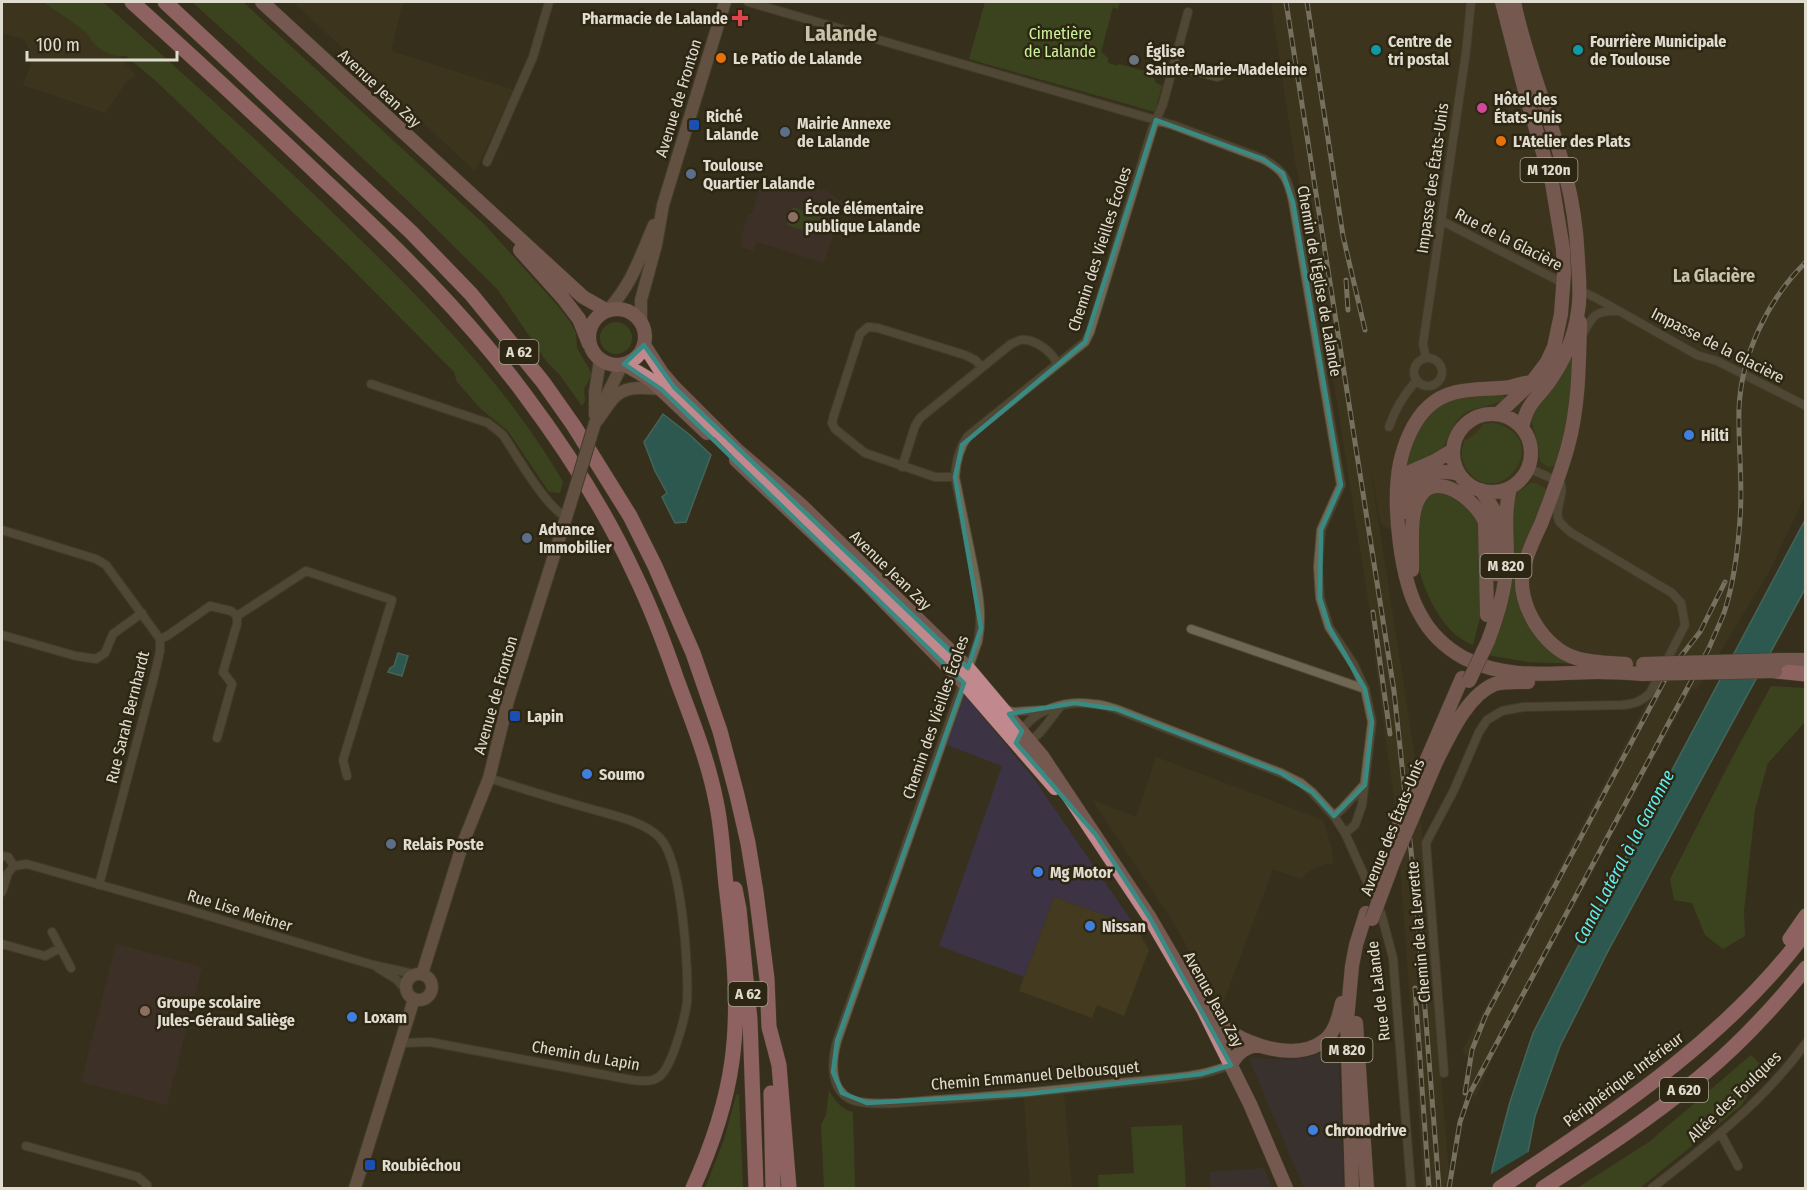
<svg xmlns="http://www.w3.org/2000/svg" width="1807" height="1190" font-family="'Fira Sans Condensed',sans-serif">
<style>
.commercial{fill:#3c3445}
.built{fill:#433a1f}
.education{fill:#463235}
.green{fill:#425b22}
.water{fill:#208a8e;stroke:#5aa3a2;stroke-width:1.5}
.pier{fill:#37301c}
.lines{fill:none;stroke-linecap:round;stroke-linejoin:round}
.street-casing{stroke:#514b3a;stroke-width:10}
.secondary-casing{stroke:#514b3a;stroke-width:14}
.primary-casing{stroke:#514b3a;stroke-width:15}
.highway-casing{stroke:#514b3a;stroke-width:16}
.street{stroke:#6f6752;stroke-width:8}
.secondary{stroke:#987870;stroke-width:12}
.primary{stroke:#c1898e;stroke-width:14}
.highway{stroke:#f79fb6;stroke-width:15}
.rail-casing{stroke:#c4bfb2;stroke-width:5}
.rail{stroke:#2d2613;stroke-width:3;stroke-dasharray:9;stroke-linecap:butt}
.secondary-bridge-casing{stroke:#514b3a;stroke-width:14;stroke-linecap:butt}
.primary-bridge-casing{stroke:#514b3a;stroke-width:15;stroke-linecap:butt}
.secondary-bridge{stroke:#987870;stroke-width:12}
.primary-bridge{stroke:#c1898e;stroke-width:14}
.marked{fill:none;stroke:#398a82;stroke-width:4.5;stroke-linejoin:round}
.health-dot{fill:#e0444e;stroke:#2d2613;stroke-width:2}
.culture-dot{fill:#0f9aa8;stroke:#2d2613;stroke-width:2}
.food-dot{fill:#e8710a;stroke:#2d2613;stroke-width:2}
.worship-dot{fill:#6b7280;stroke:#2d2613;stroke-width:2}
.hotel-dot{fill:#d1479c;stroke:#2d2613;stroke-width:2}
.transit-dot{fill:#1a4fb4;stroke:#2d2613;stroke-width:2}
.service-dot{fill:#5c6f8a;stroke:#2d2613;stroke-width:2}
.education-dot{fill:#8d6e63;stroke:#2d2613;stroke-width:2}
.shop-dot{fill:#3f7fe0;stroke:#2d2613;stroke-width:2}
.labels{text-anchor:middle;stroke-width:5;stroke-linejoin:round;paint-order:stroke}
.shield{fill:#2d2613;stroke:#aaa597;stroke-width:1.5}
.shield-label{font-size:15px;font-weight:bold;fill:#e0dcd0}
.poi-label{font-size:16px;font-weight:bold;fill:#e0dcd0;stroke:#2d2613;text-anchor:start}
.park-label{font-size:16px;fill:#cbf39c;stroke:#2d2613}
.street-label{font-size:16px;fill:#e0dcd0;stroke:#2d2613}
.neighbourhood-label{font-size:18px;font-weight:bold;fill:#c9c1a9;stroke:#2d2613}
.water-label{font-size:18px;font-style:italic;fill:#5fecf1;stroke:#2d2613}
.district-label{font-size:22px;font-weight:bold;fill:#c9c1a9;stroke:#2d2613}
</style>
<rect width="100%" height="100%" fill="#37301c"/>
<!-- commercial -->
<path class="commercial" d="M966,697l66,79 103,150 -81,-29 -30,80 -85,-31 63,-180 -55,-21 16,-46z
M1338,1047l6,141h-40l-55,-129 4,-1 38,2 19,-4z
M1264,1168l8,20h-61l-1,-16z"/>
<!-- built -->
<path class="built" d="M2,2h41l14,11 43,27 20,17 16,19 -9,5 -22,32 -82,-28 8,-21 -1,-13 -6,-12 -22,-6z
M293,2h110l-12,49 123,39 -39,81z
M1271,2h534v494l-36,76 -72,118 -5,-2 -199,369 -17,40 -14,-7 7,-31 -7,-8 185,-349 15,-23 -101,-34 -180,-121 -12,-63 48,310 33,417h-26l-28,-375 -21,-153v-16l-56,-356 -24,-127z
M1156,757l167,63 9,29 1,15h-8l-14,6 -10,9 -28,-10 -52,139 -46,-83 -83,-125 44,17z
M1054,897l81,29 14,24 -25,66 -27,-11 -5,13 -73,-27z
M1064,1094l8,94h-42l-6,-90z"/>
<!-- education -->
<path class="education" d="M774,176l53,15 16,12 -19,60 -67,-21 -4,9 -13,-4 3,-7 -3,-1 9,-26 3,1 10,-35 10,3z
M116,944l86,23 -35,138 -86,-23z"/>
<!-- green -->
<path class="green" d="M43,2h60c91,82 183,163 270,250 69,68 142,146 190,230l-3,11 -11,-1 -41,-61 -27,-22 -24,-27 -3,-10 -105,-106 -193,-185 -30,-25c-14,1 -25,-4 -34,-15 -3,-4 -4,-8 -9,-11 -13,-10 -27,-18 -40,-28z
M192,2h51l242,223 73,81 13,17 5,10 1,15 15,26 -8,15 1,12 -3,5 -23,-32 -12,-12 -49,-72 -89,-88 -109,-103z
M985,2h135l-2,7 -5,-2 -12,45 7,6v5l10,3 1,-2 33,9 -1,4 4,2v3l7,4 -7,26 -186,-53z
M793,207l28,10 -5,17 -29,-9z
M600 338a16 16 0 1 1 32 0a16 16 0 1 1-32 0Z
M1574,342l-2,69 -15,54 -9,2 -7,-5 -2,-5 -1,-12 -7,-27z
M1504,390v9c-14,9 -30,6 -43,17 -11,10 -13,28 -22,35 -10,9 -25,14 -37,21l14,-43 27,-28z
M1494,423c62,15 6,90 -26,48 -7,-9 -8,-21 -3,-31 8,-3 14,-9 18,-16z
M1530,483h6l14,8 -26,64 5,67 54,42 -56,-2 -39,-7 25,-155 5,-8z
M1444,492l13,3 23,27 2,88 -9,35c-31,-11 -52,-57 -56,-88 -1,-7 1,-16 1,-23 0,-11 0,-22 6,-32 4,-7 12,-9 20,-10z
M1771,686l34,2v34l-37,41 -13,46 -11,102 1,25 -22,13 -18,-14 -13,-32 -18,-3 -4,-21 62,-121z
M1751,1055l13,13 -22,37 -102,83h-63l72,-46z
M829,1091c7,10 11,18 24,21l2,76h-31l-3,-63 5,-10z
M739,1094l4,94h-38l19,-48 12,-45z
M1182,1125l4,63h-87l-1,-13 36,-2 -3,-46z"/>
<!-- water -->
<path class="water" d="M663,414l27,21 21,20 -25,67 -11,1 -13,-26 5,-4 -12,-22 -11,-29z
M1805,520v69l-197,362 -48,95 -25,70 -14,72h-32l4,-22 17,-64 23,-69 31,-60z
M398,653l10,3 -6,20 -14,-4 2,-4 4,-2z"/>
<!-- pier -->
<path class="pier" d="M1530,1151l-6,37h-38l2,-12z"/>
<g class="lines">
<!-- street casing -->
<g class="street-casing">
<path id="street" d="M748,2l425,123 90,34c21,11 25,20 30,43l48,283 -20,45 -3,37 2,31 9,29 25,38 11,24 7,33 -10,83 -7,20 -10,8
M1188,12l-25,92 -10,23 -63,205 -5,10 -117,94c-9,12 -12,26 -13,41 5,24 10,49 15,73 6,30 14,61 8,91l-141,400c-5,19 -8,47 13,58 18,9 66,2 86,1 61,-4 122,-10 183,-17 27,-3 55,-4 81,-9 11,-2 21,-6 31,-9
M1174,66l43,11 3,-1
M487,162l46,-105 16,-55
M1442,221l121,62
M1579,290l17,8 101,57 20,6 89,45
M1582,336c10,-19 12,-26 35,-25
M1426,358l-3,-14 43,-292 5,-50
M1414 372a14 14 0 1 1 28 0a14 14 0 1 1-28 0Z
M371,384l117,39 15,12c14,21 42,71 63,82
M1389,427c6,-18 15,-33 28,-47
M902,467l13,-41 5,-8 91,-74c3,-1 6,-3 9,-4 14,-2 31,11 37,23
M955,477h-20l-70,-24 -30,-24 -3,-6 2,-8 26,-81 8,-7 10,1 87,27 10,5 7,7
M2,530l94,29 10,6 54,74v12l-6,26 -55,208
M237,616l69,-45 86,29 -49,160 4,16
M1191,629l174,60
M2,635l74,21 20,3 9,-6 8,-19 29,-21
M160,639l7,-3 43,-30 21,5 6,5v8l-14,48 9,12 -15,54
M1004,709l9,3 30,-2
M1020,734c13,-25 46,-34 73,-30 8,0 16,3 23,5l165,64 20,10 11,9 22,24 11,17 36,80 12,45 18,230
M1026,742c12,-2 25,-25 34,-35
M1334,816l8,-7 22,-24
M2,856l6,1 6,9
M2,892l6,-19 6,-7 13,-2 158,45 188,56 41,9
M52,932l19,36
M2,944l43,12 15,-8
M378,968l18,11 10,11
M401,1043l29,-1 202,38c11,1 22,3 30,-6 11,-12 23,-56 25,-72 2,-33 -5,-141 -27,-164 -17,-18 -53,-24 -76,-31 -32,-9 -64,-19 -95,-29
M1444,1073l-18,-230 28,-53 25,-58 8,-12 15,-9 21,-4 99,-2c12,-1 19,-3 28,-12l35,-68 -4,-22 -9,-10 -102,-61c-3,-3 -8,-7 -11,-11 -6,-12 7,-27 1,-39l-32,-14
M1721,1134l17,32
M26,1146l112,31 9,8v3
M1652,1188c55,-43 112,-87 154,-145"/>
</g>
<!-- secondary casing -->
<g class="secondary-casing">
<path id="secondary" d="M609,309c24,-27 31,-52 45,-84
M641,322v-22l15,-55 7,-40 62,-203
M602,405l20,-40
M595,415v-23l5,-32
M595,423c6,-7 11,-16 17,-23 12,-16 32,-12 49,-11
M422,974l41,-131 26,-65 19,-77 62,-196
M406 987a13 13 0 1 1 26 0a13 13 0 1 1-26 0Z
M355,1188l59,-189"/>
</g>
<!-- primary casing -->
<g class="primary-casing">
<path id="primary" d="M262,2l321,295 23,13
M1514,2c12,59 37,115 52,174 7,28 11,56 12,85 1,17 3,34 0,50 -3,25 -15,51 -29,71 -14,19 -22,21 -27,46
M520,250l43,48 16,21 10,25
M589 337a28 28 0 1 1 56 0a28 28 0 1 1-56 0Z
M1580,322c-1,41 -1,84 -12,124 -7,26 -17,52 -27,78 -7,15 -15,31 -18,47 -7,32 21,78 53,87 16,5 34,5 50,6
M644,345l18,28 12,14 63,63 64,55 167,163 74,88 108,162 53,91 47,95 36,84
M624,364l27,16 56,53
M1532,382c-8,1 -15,3 -22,5 -29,4 -59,-2 -82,20 -15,14 -24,37 -28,56 -8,39 0,117 20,151 10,19 26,34 44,44 43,22 88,15 134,14 15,0 30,1 45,2
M1498,414l34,-32 15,-20 7,-15 7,-33 3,-40 -1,-25 -11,-66 -25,-84 -25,-97
M1453 453a39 39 0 1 1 78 0a39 39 0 1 1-78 0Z
M736,460l131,124 97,99 91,105
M1398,486l12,-14 25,-11 18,-11
M1481,490l13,20 2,64
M1405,512c1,-32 24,-46 54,-38
M1412,570c1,-19 -3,-53 6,-70 16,-33 58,0 67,22l2,93
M1488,641c10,-27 18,-53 19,-82 0,-25 -3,-48 3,-71
M1782,660h24
M1427,759l35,-81
M1436,762c13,-25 31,-67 59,-78 10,-3 23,-2 33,-2
M1211,1017c24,25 83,48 114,23 11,-9 14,-25 17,-37
M1356,1023l11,165
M1231,1065c6,-12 12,-16 24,-20
M1352,1188l-5,-168 5,-54 4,-21 10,-32"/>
</g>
<!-- highway casing -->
<g class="highway-casing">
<path id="highway" d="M132,2c64,58 128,117 191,177 72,67 144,137 202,216 42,56 81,117 110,180 17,35 30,70 42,105 15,40 31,80 39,121 6,27 7,56 10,84 7,58 14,118 6,176 -6,44 -21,87 -39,127
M165,2l246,230 60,62 72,88 31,44 56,90 25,50 38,87 27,78 17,64 11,48 8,49 11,87 2,48 10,38 10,123
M1775,671l31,3
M735,889l4,20 11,111 6,168
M1790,939l16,-23
M771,1093l2,95
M1500,1188c110,-74 225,-147 306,-256
M1543,1188c54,-35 108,-70 157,-111 39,-32 74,-70 106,-109"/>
</g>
<!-- street -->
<use href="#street" class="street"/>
<!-- secondary -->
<use href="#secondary" class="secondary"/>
<!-- primary -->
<use href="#primary" class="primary"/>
<!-- highway -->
<use href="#highway" class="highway"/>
<!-- rail casing -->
<g class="rail-casing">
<path id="rail" d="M1286,2l108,689 23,216 22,281
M1307,2l36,234 22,94
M1346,280l2,30
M1373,612l17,122
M1415,988l14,200
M1465,1093l7,-43 13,-33 185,-347 30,-38 25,-50
M1449,1188l11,-66 10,-29 239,-445c5,-13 12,-26 16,-38 9,-29 13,-61 15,-91 3,-36 -2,-73 -1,-110 2,-54 29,-110 67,-147"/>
</g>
<!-- rail -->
<use href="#rail" class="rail"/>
<!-- secondary-bridge casing -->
<g class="secondary-bridge-casing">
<path id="secondary-bridge" d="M570,505l25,-82"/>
</g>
<!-- primary-bridge casing -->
<g class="primary-bridge-casing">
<path id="primary-bridge" d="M1643,664l139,-4
M1643,674l132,-3
M1469,681l19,-40
M1393,840l12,-32 19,-42
M1372,919l21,-56 43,-101"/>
</g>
<!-- secondary-bridge -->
<use href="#secondary-bridge" class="secondary-bridge"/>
<!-- primary-bridge -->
<use href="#primary-bridge" class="primary-bridge"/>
</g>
<!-- marked area -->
<path d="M0 0H1807V1190H0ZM1156,120l107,39 20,14 10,29 48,283 -20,45 -1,68 9,29 36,62 7,33 -7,63 -31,31 -22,-24 -31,-19 -165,-64 -41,-6 -66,11 13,17 -6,12 80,92 54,83 81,147 -30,9 -174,20 -160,9 -25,-10 -9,-21 4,-31 127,-358 -303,-294 -37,-25 20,-19 30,42 294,281 13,-40 -26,-151 7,-32 123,-103z" fill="#37301c" fill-opacity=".55" fill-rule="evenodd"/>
<path class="marked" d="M1156,120l107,39 20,14 10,29 48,283 -20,45 -1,68 9,29 36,62 7,33 -7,63 -31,31 -22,-24 -31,-19 -165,-64 -41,-6 -66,11 13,17 -6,12 80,92 54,83 81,147 -30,9 -174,20 -160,9 -25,-10 -9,-21 4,-31 127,-358 -303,-294 -37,-25 20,-19 30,42 294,281 13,-40 -26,-151 7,-32 123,-103z"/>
<!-- markers -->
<path class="health-dot" d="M737 9h6v6h6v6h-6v6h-6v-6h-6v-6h6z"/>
<g class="culture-dot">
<circle cx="1376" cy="50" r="6"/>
<circle cx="1578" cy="50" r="6"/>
</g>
<g class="food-dot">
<circle cx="721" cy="58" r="6"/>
<circle cx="1501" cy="141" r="6"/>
</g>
<circle class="worship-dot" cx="1134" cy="60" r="6"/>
<circle class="hotel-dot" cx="1482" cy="108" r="6"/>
<g class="transit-dot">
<rect x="688" y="119" width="12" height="12" rx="3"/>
<rect x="509" y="710" width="12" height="12" rx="3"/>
<rect x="364" y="1159" width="12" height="12" rx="3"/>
</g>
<g class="service-dot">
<circle cx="785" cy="132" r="6"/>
<circle cx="691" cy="174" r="6"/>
<circle cx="527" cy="538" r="6"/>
<circle cx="391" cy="844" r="6"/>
</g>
<g class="education-dot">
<circle cx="793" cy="217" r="6"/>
<circle cx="145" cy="1011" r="6"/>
</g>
<g class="shop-dot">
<circle cx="1689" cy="435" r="6"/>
<circle cx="587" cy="774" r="6"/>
<circle cx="1038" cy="872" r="6"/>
<circle cx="1090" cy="926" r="6"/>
<circle cx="352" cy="1017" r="6"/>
<circle cx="1313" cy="1130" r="6"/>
</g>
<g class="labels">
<!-- shield labels -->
<g class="shield">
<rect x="1520.5" y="158" width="57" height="24" rx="4.5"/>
<rect x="499.5" y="340" width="39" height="24" rx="4.5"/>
<rect x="1480.5" y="554" width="51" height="24" rx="4.5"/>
<rect x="728.5" y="982" width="39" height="24" rx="4.5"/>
<rect x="1321.5" y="1038" width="51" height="24" rx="4.5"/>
<rect x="1660" y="1078" width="48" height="24" rx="4.5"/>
</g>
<g class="shield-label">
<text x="1549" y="175">M 120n</text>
<text x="519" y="357">A 62</text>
<text x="1506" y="571">M 820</text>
<text x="748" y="999">A 62</text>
<text x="1347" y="1055">M 820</text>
<text x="1684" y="1095">A 620</text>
</g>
<!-- poi labels -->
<g class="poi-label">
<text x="728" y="24" text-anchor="end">Pharmacie de Lalande</text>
<text x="1388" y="47">Centre de<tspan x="1388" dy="18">tri postal</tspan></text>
<text x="1590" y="47">Fourrière Municipale<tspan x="1590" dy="18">de Toulouse</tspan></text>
<text x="1146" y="57">Église<tspan x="1146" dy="18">Sainte-Marie-Madeleine</tspan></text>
<text x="733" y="64">Le Patio de Lalande</text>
<text x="1494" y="105">Hôtel des<tspan x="1494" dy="18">États-Unis</tspan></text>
<text x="706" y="122">Riché<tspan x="706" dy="18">Lalande</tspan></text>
<text x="797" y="129">Mairie Annexe<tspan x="797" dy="18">de Lalande</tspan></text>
<text x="1513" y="147">L'Atelier des Plats</text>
<text x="703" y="171">Toulouse<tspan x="703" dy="18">Quartier Lalande</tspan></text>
<text x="805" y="214">École élémentaire<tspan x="805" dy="18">publique Lalande</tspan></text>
<text x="1701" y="441">Hilti</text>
<text x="539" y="535">Advance<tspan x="539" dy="18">Immobilier</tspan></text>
<text x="527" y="722">Lapin</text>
<text x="599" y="780">Soumo</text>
<text x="403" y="850">Relais Poste</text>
<text x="1050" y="878">Mg Motor</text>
<text x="1102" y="932">Nissan</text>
<text x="157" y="1008">Groupe scolaire<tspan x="157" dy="18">Jules-Géraud Saliège</tspan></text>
<text x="364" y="1023">Loxam</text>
<text x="1325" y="1136">Chronodrive</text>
<text x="382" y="1171">Roubiéchou</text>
</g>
<!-- park labels -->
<g class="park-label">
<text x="1060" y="39">Cimetière<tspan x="1060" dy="18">de Lalande</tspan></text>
</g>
<!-- street labels -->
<g class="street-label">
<text transform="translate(380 88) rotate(43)" y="6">Avenue Jean Zay</text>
<text transform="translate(678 98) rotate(-73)" y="6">Avenue de Fronton</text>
<text transform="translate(1432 178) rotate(-82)" y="6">Impasse des États-Unis</text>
<text transform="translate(1509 239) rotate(27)" y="6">Rue de la Glacière</text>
<text transform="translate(1099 249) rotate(-72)" y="6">Chemin des Vieilles Écoles</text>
<text transform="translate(1320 281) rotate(80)" y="6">Chemin de l'Église de Lalande</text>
<text transform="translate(1718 345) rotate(27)" y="6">Impasse de la Glacière</text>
<text transform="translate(891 570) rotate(44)" y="6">Avenue Jean Zay</text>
<text transform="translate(495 695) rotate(-74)" y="6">Avenue de Fronton</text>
<text transform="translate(127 717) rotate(-76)" y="6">Rue Sarah Bernhardt</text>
<text transform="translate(935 717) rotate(-71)" y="6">Chemin des Vieilles Écoles</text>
<text transform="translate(1392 827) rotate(-68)" y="6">Avenue des États-Unis</text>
<text transform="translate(240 910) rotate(17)" y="6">Rue Lise Meitner</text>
<text transform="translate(1418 932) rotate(-95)" y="6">Chemin de la Levrette</text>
<text transform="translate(1378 991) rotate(-97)" y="6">Rue de Lalande</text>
<text transform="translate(1214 999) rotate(61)" y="6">Avenue Jean Zay</text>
<text transform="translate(586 1055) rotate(10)" y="6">Chemin du Lapin</text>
<text transform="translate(1035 1075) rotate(-5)" y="6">Chemin Emmanuel Delbousquet</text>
<text transform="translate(1623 1079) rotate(-37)" y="6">Périphérique Intérieur</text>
<text transform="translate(1734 1096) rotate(-44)" y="6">Allée des Foulques</text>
</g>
<!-- neighbourhood labels -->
<g class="neighbourhood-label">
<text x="1714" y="282">La Glacière</text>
</g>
<!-- water labels -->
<g class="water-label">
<text transform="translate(1624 857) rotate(-62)" y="6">Canal Latéral à la Garonne</text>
</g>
<!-- district labels -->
<g class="district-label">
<text x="841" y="41">Lalande</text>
</g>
</g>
<!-- border -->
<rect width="1807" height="1190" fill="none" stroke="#e0dcd0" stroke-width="6"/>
<!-- scale -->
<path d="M27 51v9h150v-9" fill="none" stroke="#e0dcd0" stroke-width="3"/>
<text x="36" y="51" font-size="18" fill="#e0dcd0" stroke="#2d2613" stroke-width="4.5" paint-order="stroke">100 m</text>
</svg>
